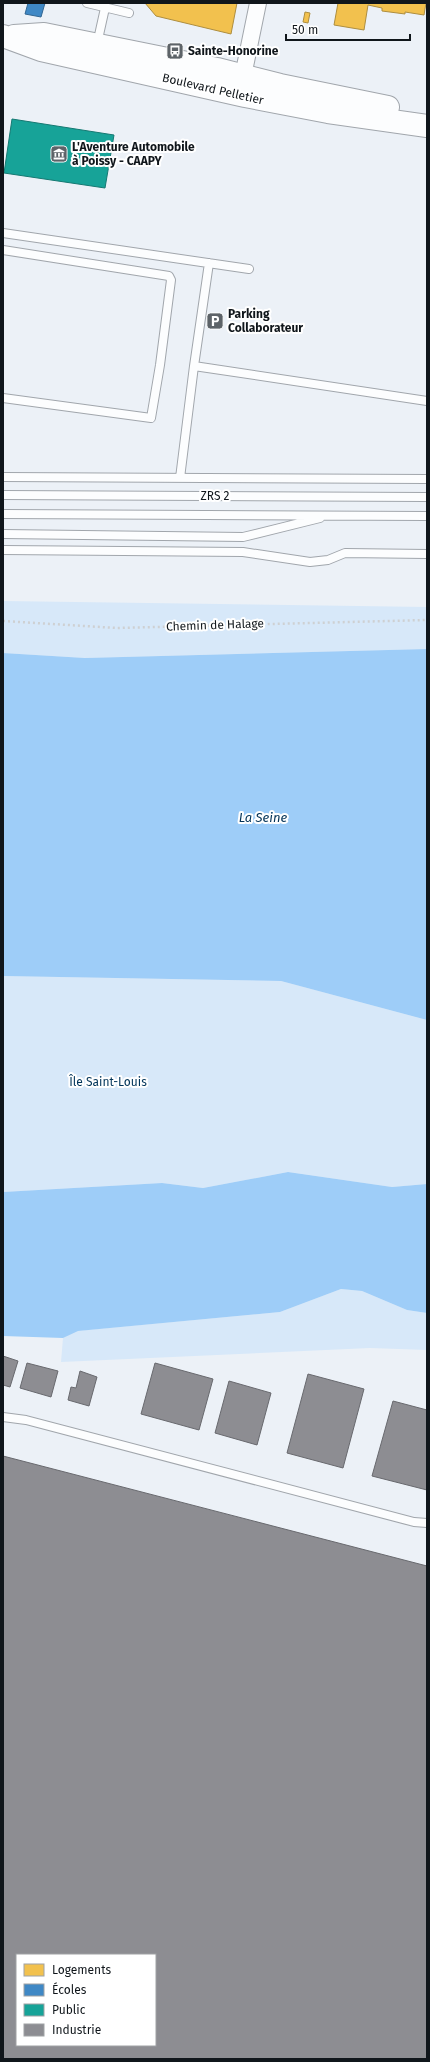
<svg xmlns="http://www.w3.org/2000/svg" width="430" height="2062" font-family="'Fira Sans',sans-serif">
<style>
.green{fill:#d7e8f9}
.water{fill:#9ecdf8}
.homes{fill:#f2c14e;stroke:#ae8e3f}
.schools{fill:#3f88c5;stroke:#316692}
.public{fill:#17a398;stroke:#157972}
.industry{fill:#8d8d92;stroke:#68696e;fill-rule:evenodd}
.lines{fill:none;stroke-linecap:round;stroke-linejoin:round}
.service-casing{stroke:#a1a6ac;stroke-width:10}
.minor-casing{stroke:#a1a6ac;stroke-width:18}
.secondary-casing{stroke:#a1a6ac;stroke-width:24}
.path{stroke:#ced0d2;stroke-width:2.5;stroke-dasharray:2 3;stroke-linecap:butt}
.service{stroke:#fcfdfe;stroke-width:8}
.minor{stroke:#fcfdfe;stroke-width:16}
.secondary{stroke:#fcfdfe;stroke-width:22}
.labels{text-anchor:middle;stroke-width:4;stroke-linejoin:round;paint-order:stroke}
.poi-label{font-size:12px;font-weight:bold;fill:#10161b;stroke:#fff;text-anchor:start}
.street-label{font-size:12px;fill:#10161b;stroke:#fff}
.park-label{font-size:12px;fill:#003459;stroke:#fff}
.water-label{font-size:13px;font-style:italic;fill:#003156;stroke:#fff}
</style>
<rect width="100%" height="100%" fill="#ecf1f7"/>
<!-- green -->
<path class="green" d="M3,601l424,6v42l-342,9 -82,-5z
M3,976l278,5 146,39v164l-35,3 -104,-15 -85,16 -41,-5 -159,9z
M341,1289l21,2 45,19 20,3v37l-57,-2 -309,14 2,-24 13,-7 204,-19z"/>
<!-- water -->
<path class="water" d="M427,649v371l-146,-39 -278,-5v-323l82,5z
M288,1172l104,15 35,-3v129l-20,-3 -45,-19 -21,-2 -61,23 -202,19 -15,7 -60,-2v-144l159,-9 41,5z"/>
<!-- homes -->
<path class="homes" d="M145,3h92l-6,31 -75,-18z
M338,3h88l-2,12 -19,-3v2l-23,-3v-3l-14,-3 -4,25 -30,-5z
M305,12l5,1 -2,10 -5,-1z"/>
<!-- schools -->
<path class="schools" d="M28,3h17l-4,14 -16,-3z"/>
<!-- public -->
<path class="public" d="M12,119l102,16 -9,53 -101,-15z"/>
<!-- industry -->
<path class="industry" d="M3,1356l15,5 -8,26 -7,-2z
M27,1363l31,8 -7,26 -31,-9z
M155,1363l58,16 -14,51 -58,-16z
M80,1371l17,6 -8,29 -21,-6 3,-13 5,1z
M308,1374l56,15 -21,79 -56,-15z
M229,1381l42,12 -14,52 -42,-12z
M393,1401l34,9v80l-55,-14z
M3,1456l424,110v493h-424zM17,1955h138v90h-138z"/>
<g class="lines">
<!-- service casing -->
<g class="service-casing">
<path id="service" d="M87,3l42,10
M97,44l8,-36
M3,233l246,36
M3,250l166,26 2,4 -11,85 -9,53 -148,-20
M209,263l-15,103 233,35
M3,477l424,2
M180,478l14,-112
M3,495l424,2
M3,514l424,2
M3,534l240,3 77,-19
M3,550l240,2 67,10 18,-2 17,-7 82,1
M3,1417l23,3 388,102 13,1"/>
</g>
<!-- minor casing -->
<g class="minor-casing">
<path id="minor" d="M244,86l-1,-10 15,-73"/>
</g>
<!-- secondary casing -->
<g class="secondary-casing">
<path id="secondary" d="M3,36l38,14 204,46 83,16 99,14
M14,36l30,-2 173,35 63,16 108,22"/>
</g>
<!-- path -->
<path class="path" d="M3,621l114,7 310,-8"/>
<!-- service -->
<use href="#service" class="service"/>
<!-- minor -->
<use href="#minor" class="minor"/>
<!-- secondary -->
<use href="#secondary" class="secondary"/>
</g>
<!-- icons -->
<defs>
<g id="bus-square" transform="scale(0.9)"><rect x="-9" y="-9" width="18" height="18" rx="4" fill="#5d6368" stroke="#fff"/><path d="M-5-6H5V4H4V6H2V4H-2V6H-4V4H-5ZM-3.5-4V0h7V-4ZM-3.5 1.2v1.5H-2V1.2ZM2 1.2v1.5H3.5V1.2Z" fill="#fff"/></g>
<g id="museum-square" transform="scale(0.9)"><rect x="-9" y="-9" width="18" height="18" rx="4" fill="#5d6368" stroke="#fff"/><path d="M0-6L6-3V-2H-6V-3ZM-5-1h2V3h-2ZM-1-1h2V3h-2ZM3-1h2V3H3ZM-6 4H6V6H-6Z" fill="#fff"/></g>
<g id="parking-square" transform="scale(0.9)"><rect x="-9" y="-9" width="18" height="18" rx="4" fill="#5d6368" stroke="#fff"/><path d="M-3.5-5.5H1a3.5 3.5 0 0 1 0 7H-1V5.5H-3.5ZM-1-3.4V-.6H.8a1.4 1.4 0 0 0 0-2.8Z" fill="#fff"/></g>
</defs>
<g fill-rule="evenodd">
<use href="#bus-square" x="175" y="51"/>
<use href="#museum-square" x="59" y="154"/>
<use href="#parking-square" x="215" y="321"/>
</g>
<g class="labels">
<!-- poi labels -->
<g class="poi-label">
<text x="188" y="55">Sainte-Honorine</text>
<text x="72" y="151">L'Aventure Automobile<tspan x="72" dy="14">à Poissy - CAAPY</tspan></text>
<text x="228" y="318">Parking<tspan x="228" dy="14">Collaborateur</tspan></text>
</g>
<!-- street labels -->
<g class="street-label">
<text transform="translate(213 89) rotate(13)" y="4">Boulevard Pelletier</text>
<text x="215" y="500">ZRS 2</text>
<text transform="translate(215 625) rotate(-2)" y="4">Chemin de Halage</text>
</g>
<!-- park labels -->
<g class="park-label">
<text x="108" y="1086">Île Saint-Louis</text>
</g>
<!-- water labels -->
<g class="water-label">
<text x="263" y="822">La Seine</text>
</g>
</g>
<!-- border -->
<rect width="430" height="2062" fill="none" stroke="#10161b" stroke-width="8"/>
<!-- legend -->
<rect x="16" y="1954" width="140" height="92" fill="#ffffff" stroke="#9fa2a4"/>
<rect x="24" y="1964" width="20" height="12" fill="#f2c14e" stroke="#9fa2a4"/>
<text x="52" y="1974" font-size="12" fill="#10161b">Logements</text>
<rect x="24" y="1984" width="20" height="12" fill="#3f88c5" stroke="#9fa2a4"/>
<text x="52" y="1994" font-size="12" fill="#10161b">Écoles</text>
<rect x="24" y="2004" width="20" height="12" fill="#17a398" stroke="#9fa2a4"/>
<text x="52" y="2014" font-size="12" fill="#10161b">Public</text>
<rect x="24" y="2024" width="20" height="12" fill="#8d8d92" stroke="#9fa2a4"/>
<text x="52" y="2034" font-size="12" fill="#10161b">Industrie</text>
<!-- scale -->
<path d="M286 34v6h124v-6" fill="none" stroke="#10161b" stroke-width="2"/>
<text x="292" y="34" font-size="12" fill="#10161b" stroke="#ffffff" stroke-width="3" paint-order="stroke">50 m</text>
</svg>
